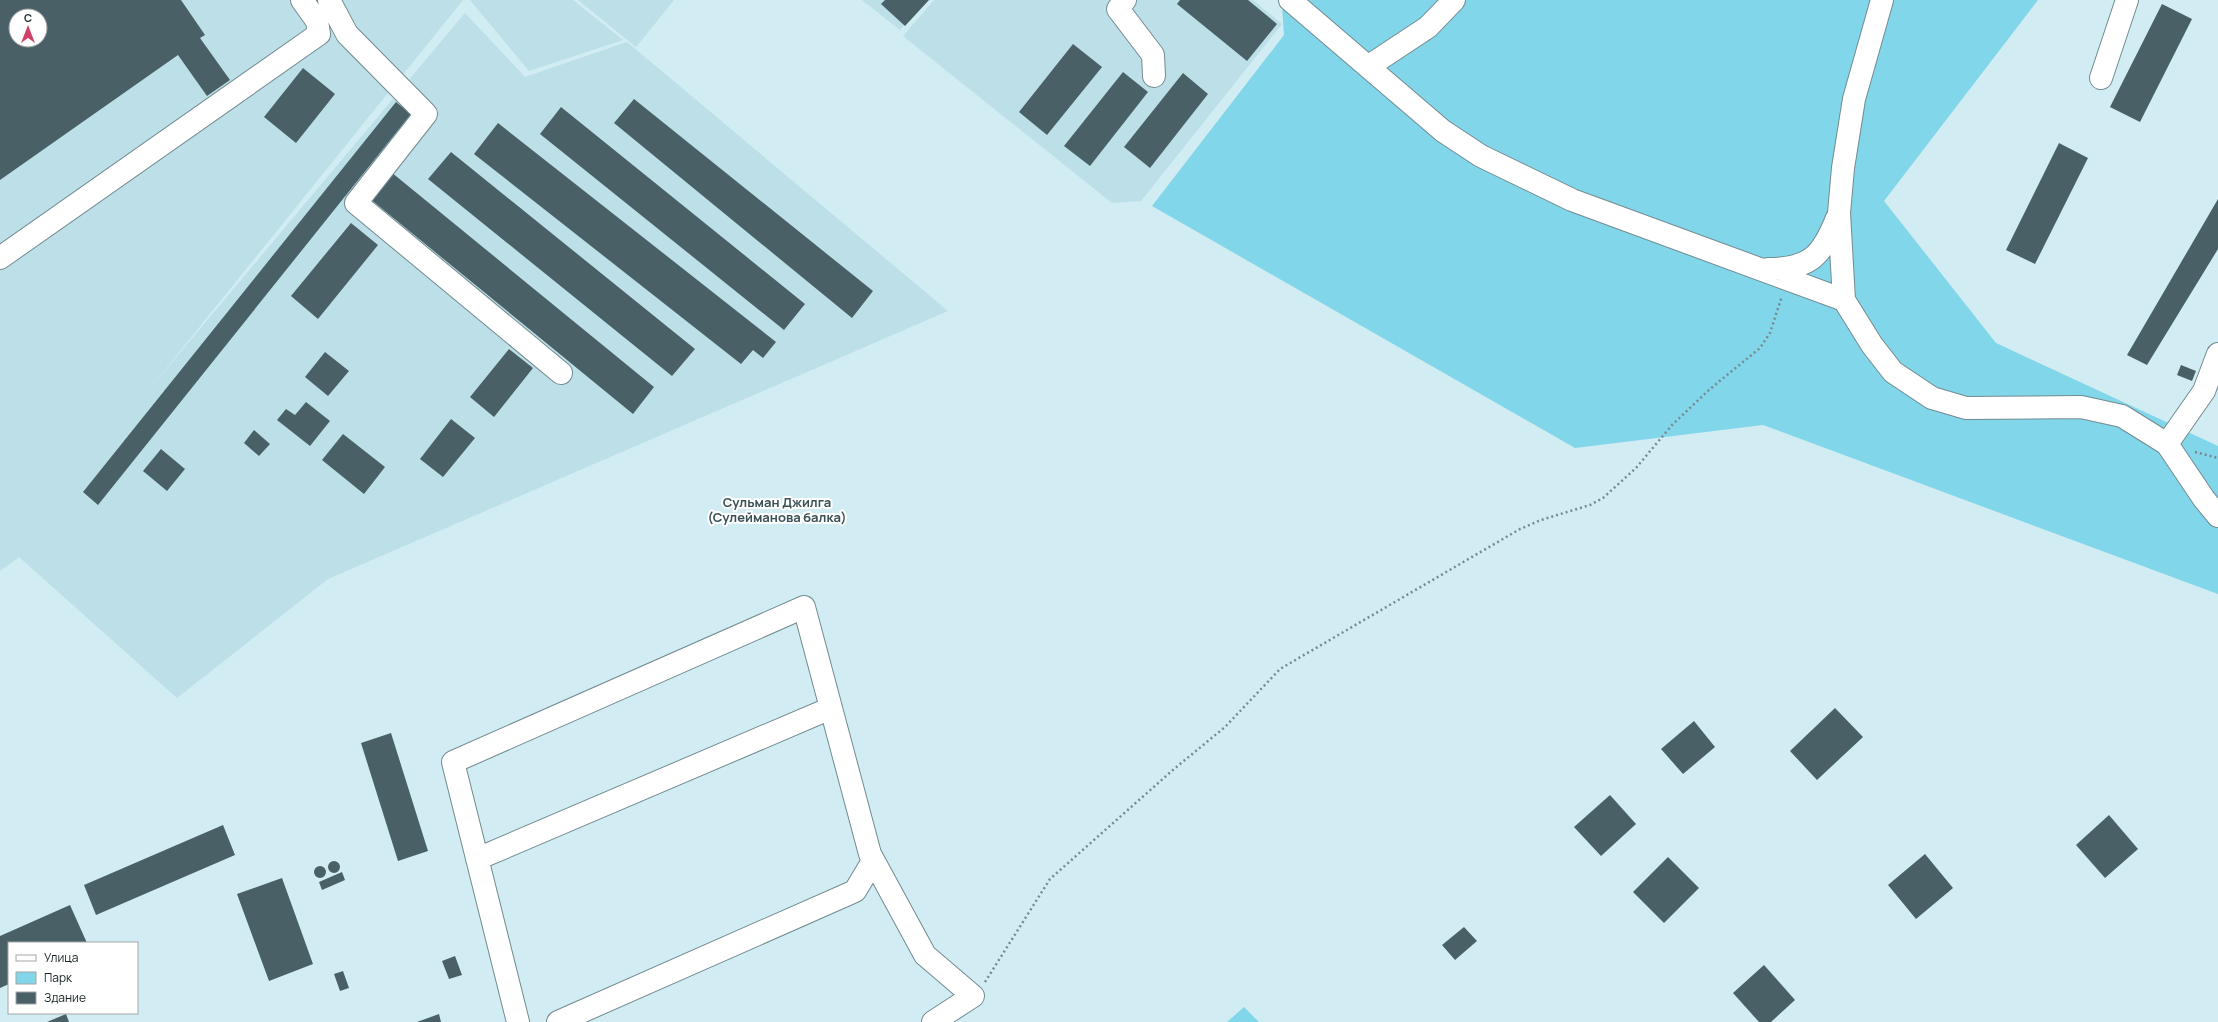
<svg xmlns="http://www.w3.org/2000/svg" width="2218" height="1022" font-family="Manrope,sans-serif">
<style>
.built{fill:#bcdfe8;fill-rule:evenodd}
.green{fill:#81d6ea}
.building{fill:#496166;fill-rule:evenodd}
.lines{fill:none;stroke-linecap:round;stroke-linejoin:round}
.minor-casing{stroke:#738b91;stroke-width:24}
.path{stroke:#788a8f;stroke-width:2.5;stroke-dasharray:2 3;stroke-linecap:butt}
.minor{stroke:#fff;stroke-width:22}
.labels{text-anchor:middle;stroke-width:4;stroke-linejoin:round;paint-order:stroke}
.neighbourhood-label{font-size:13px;font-weight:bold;fill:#3a5156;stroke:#fff}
</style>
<rect width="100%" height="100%" fill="#d1ecf2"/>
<!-- built -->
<path class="built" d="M0,0h463l-316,392 318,-379 60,64 102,-35 321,269 -620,268 -151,119 -158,-141 -19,14zM16,16h24v24h-24z
M470,0h103l50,40 -94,31z
M578,0h96l-38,47z
M862,0h63l-25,30z
M934,0h319l29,24 -141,177 -29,2 -209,-167z"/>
<!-- green -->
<path class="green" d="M1277,0h761l-154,201 112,142 222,103v148l-455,-169 -188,23 -423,-242 132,-171 -2,-30z
M1244,1007l15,15h-32z"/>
<!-- building -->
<path class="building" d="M0,0h181l24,35 -5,3 30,42 -23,16 -29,-41 -178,125zM16,16h24v24h-24z
M885,0h44l-24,26 -24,-22z
M1180,0h68l29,24 -30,37 -70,-57z
M2162,4l30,15 -52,103 -30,-15z
M1073,44l29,23 -55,68 -28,-23z
M303,68l32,26 -39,49 -32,-26z
M1123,72l25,20 -58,74 -26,-20z
M1183,73l25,21 -58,74 -26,-21z
M634,99l239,192 -21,27 -238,-195z
M396,102l15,12 -313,391 -15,-13z
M561,107l244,197 -21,26 -244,-196z
M498,123l278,219 -13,16 -10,-8 -12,14 -267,-210z
M2059,143l29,15 -53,106 -29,-14z
M451,152l244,197 -23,27 -244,-197z
M391,172l263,215 -21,27 -264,-216z
M2218,199v50l-71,116 -20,-10z
M351,223l27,22 -60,74 -27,-23z
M509,349l24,19 -39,49 -24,-20z
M325,352l24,19 -21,25 -23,-19z
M2181,365l15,6 -4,10 -15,-6z
M306,402l24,19 -20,25 -33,-26 9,-11 9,6z
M451,419l24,19 -32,39 -23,-18z
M254,430l16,14 -11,12 -15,-13z
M343,434l42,33 -21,27 -42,-34z
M161,449l24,20 -18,22 -24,-20z
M1835,708l28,29 -46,43 -27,-29z
M1694,721l21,26 -32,27 -22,-25z
M391,733l37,118 -30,10 -37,-118z
M1610,795l26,29 -35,32 -27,-29z
M2109,815l29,34 -33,29 -29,-33z
M223,825l12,30 -139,60 -12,-30z
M1925,854l28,34 -37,31 -28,-34z
M1668,857l31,31 -35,35 -31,-31z
M328 867a6 6 0 1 1 12 0a6 6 0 1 1-12 0Z
M314 872a6 6 0 1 1 12 0a6 6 0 1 1-12 0Z
M342,872l3,8 -23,10 -3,-8z
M282,878l31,86 -44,17 -32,-87z
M70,905l17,38h-78v41l-9,4v-52z
M1464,927l13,14 -22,19 -13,-15z
M455,956l7,19 -13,4 -7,-18z
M1764,965l31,35 -24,22h-12l-26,-29z
M343,971l6,17 -9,3 -6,-17z
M66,1014l3,8h-22z
M439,1014l2,8h-24z"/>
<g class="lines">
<!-- minor casing -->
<g class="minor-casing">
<path id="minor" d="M329,0l18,34 79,80 -70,89 205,170
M1125,0l-7,9 35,46 1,21
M1290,0l153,131 38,25 91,44 272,100 28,45 21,27 39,26 34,10 115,-1 41,9 45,28 37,55 14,17
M1369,66l59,-39 26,-27
M2101,78l26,-78
M0,258l319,-224 -2,-13 -15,-21
M1768,269c42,0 54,-13 69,-51
M1844,300l-5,-87 4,-45 11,-69 28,-99
M2167,444l37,-53 14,-37
M477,859l354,-151
M518,1022l-65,-260 351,-155 66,247 55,101 48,41 -40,26
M558,1022l297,-131 18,-30"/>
</g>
<!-- path -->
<path class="path" d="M2195,452l23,6
M985,982l65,-103 124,-110 51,-42 55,-58 240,-140 21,-9 49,-15 13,-7 33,-30 36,-43 38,-36 50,-41 10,-15 12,-37"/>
<!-- minor -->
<use href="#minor" class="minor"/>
</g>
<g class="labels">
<!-- neighbourhood labels -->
<g class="neighbourhood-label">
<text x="777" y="507">Сульман Джилга<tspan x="777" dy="15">(Сулейманова балка)</tspan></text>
</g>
</g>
<!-- legend -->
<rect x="8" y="942" width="130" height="72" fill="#ffffff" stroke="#a3a7a7"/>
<rect x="16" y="955" width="20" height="6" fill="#ffffff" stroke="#a3a7a7"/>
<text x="44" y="962" font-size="12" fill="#182224">Улица</text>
<rect x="16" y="972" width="20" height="12" fill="#81d6ea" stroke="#a3a7a7"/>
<text x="44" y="982" font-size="12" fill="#182224">Парк</text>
<rect x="16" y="992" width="20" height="12" fill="#496166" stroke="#a3a7a7"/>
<text x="44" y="1002" font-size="12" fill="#182224">Здание</text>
<!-- north arrow -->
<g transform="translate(28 28)"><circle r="19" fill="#ffffff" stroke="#a3a7a7"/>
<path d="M0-3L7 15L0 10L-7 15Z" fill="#d0416a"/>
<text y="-6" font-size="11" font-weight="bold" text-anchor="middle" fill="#182224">С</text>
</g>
</svg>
